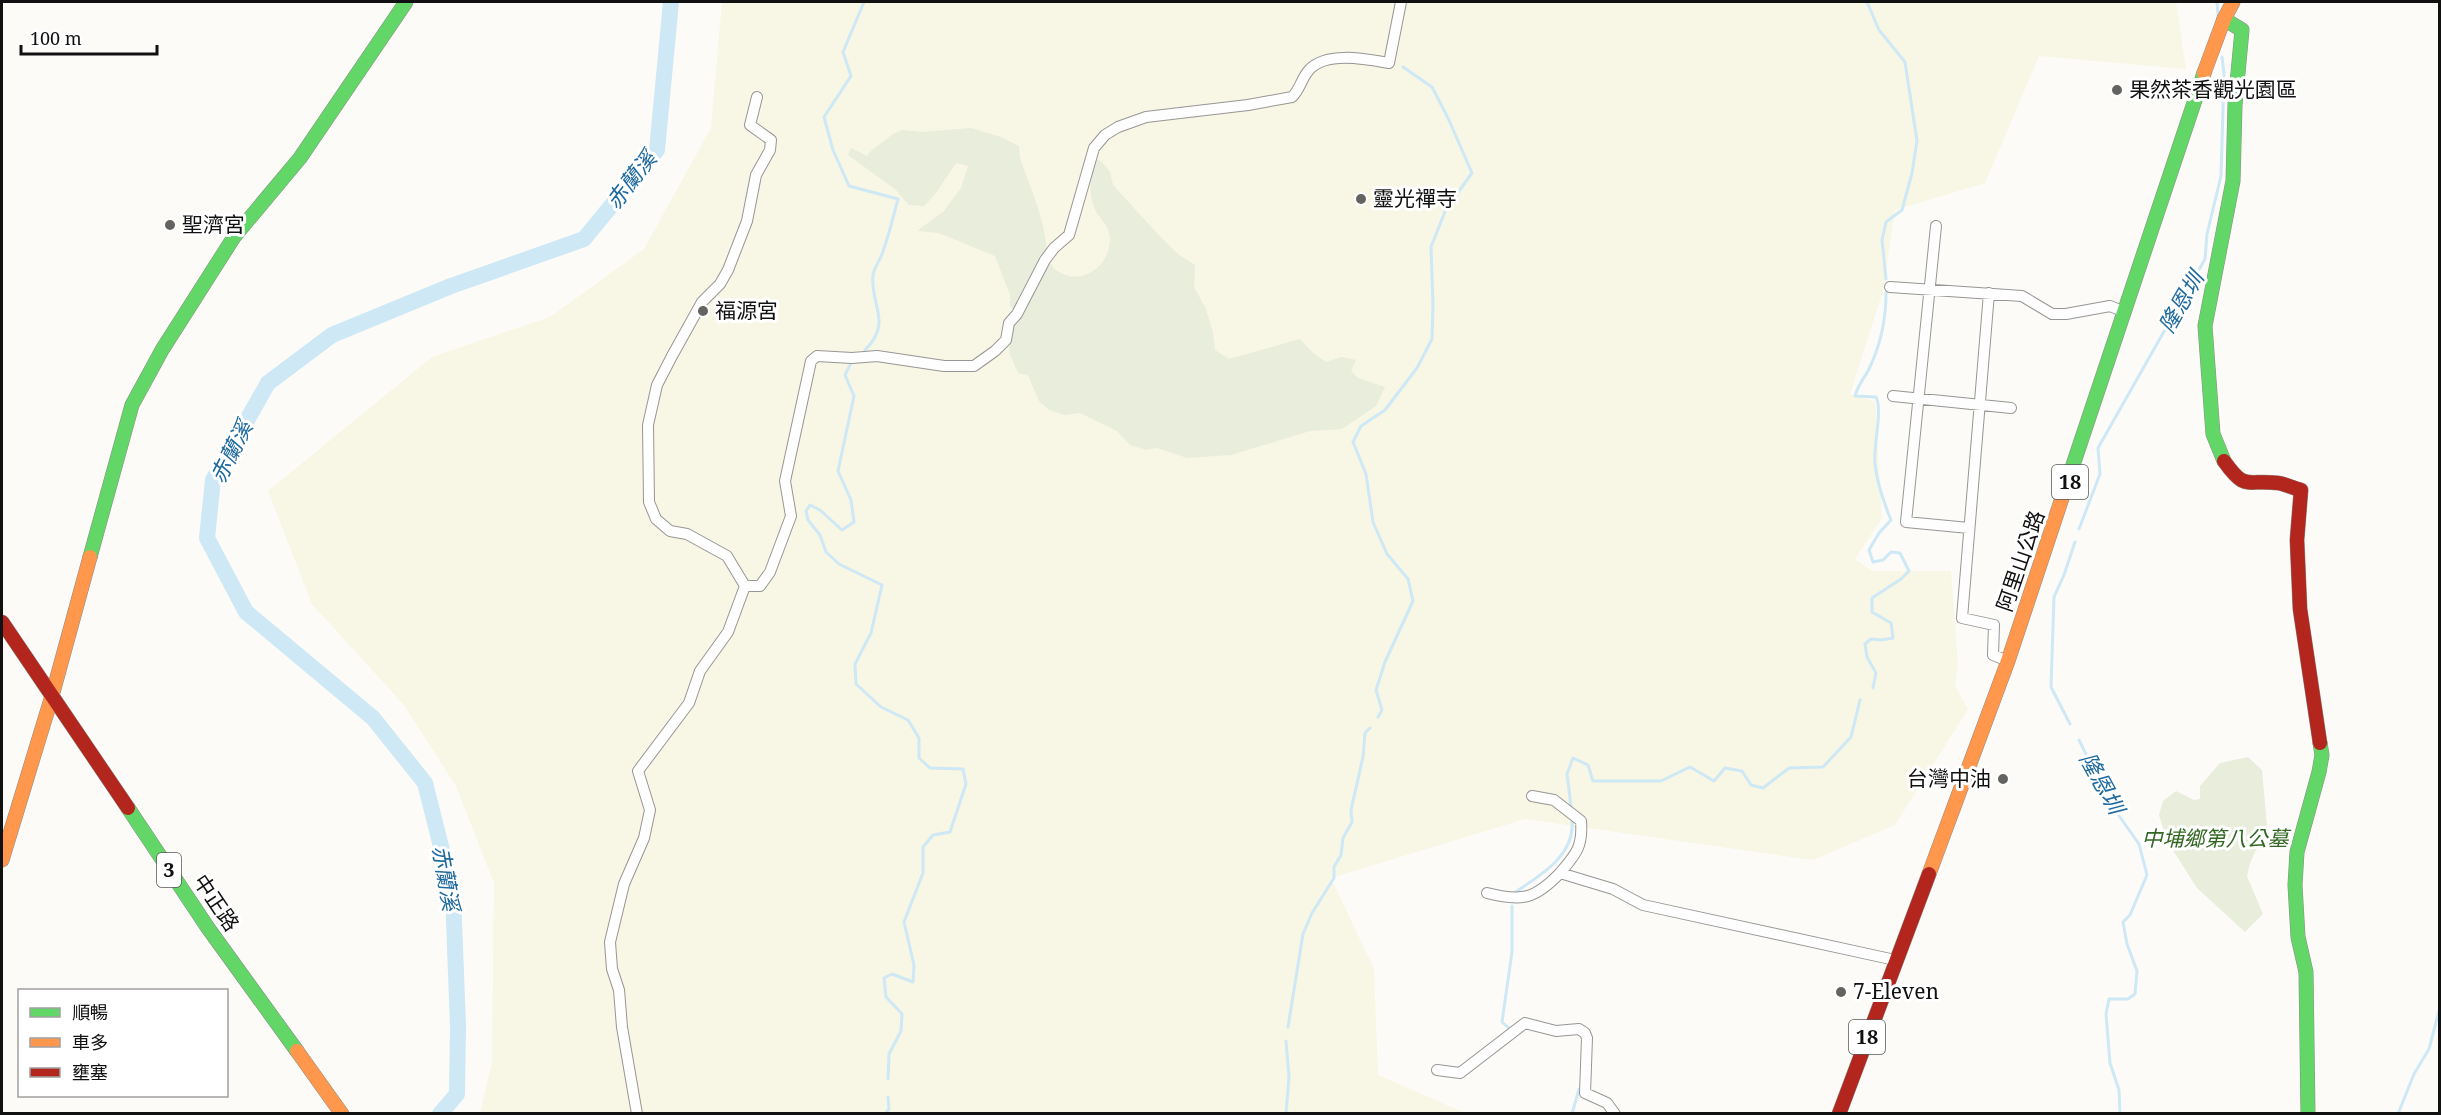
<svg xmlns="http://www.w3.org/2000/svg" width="2441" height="1115" font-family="'Noto Serif','Noto Sans TC',serif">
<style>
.farmland{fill:#f8f6e4}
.cemetery{fill:#e9eddc}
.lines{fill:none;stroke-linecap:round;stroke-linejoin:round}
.stream{stroke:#cee8f5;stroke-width:3}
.river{stroke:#cee8f5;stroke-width:16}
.street-casing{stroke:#979695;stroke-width:12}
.fast-casing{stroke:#8d8d8b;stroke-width:15}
.slow-casing{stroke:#8d8d8b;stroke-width:15}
.jam-casing{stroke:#8d8d8b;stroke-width:15}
.street{stroke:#fffefe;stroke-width:10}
.fast{stroke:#63d668;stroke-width:14}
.slow{stroke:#ff974d;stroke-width:14}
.jam{stroke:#b3261e;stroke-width:14}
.poi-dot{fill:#636362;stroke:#fff;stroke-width:2}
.labels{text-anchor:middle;stroke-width:6;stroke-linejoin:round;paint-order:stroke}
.shield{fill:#fff;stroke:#585858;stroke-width:1.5}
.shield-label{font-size:20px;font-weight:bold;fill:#111}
.poi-label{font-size:21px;fill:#111;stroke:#fff;text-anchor:start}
.street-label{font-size:21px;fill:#111;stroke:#fff}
.park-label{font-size:21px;font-style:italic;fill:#326722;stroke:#fff}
.water-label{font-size:22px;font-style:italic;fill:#1e699e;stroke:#fff}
</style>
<rect width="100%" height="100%" fill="#fcfbf7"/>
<!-- farmland -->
<path class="farmland" d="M722,2h1454l10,67 -147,-13 -54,127 -90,27 -12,81 -33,103 25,8 7,116 -27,41 17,12h79l7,94 -3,21 13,23 -73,116 -82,35 -288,-41 -194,59 43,91 4,106 87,38h-985l12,-50 2,-180 -38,-97 -52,-81 -92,-101 -44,-113 164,-134 118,-40 94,-68 67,-121z"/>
<!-- cemetery -->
<path class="cemetery" d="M971,128l30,9 18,9 1,12c8,25 21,52 25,78 2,11 2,27 11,34 24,18 54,-3 54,-31 0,-14 -12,-21 -16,-32 -6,-15 -3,-35 -1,-50l9,5 8,10 3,13 42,46 23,23 17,11 -1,22 12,22 7,24 2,17 14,9 71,-20 13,14 13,9 15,-5 15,3 -5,11 7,7 27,9 -9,19 -34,23 -32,2 -79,24 -44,3 -30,-10 -11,2 -16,-5 -13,-14 -37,-18 -16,2 -15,-5 -10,-9 -11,-26 -10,-2 -9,-21 5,-41 -4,-5v-11l-15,-39 -56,-23 -22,-2 27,-20 17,-23 7,-22 -12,-3 -20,30 -12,13 -15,-1 -13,-15 -48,-35 3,-7 16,8 4,-5 22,-17 9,-4 20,2z
M2248,757l14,13 5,56 -17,37 -3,13 16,38 -18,18 -48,-44 -30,-47 -8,-26 4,-14 13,-10 18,9 6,-1v-13l20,-23z"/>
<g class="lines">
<!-- stream -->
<path class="stream" d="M864,2l-21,50 8,24 -27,41 9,33 16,36 49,13c-5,18 -9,37 -16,55 -2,6 -8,14 -9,21 -3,31 20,47 -8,75
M1867,2l12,28 26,32 12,79 -5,32 -10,37 -16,12 -4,18 4,39
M2217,2l1,13
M850,365l-5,10 9,21 -16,75 13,29 3,22 -12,8 -22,-20 -10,-5 -4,6 2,9 12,15 6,17 13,12 43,21 -11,48 -16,31 1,20 25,23 27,13 11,18v20l11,10 33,1 3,15 -16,48 -17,3 -10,12v26l-19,49 10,43 -1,17 -21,-8 -8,4 2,19 16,17 -1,17 -12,23 -1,25
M2079,529l21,-55 -2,-26 107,-189 2,-25 14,-58 3,-102 -2,-17
M1873,688l3,-15 -9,-16 -2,-13 6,-5 10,1 12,-2 -2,-15 -19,-11v-14l29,-19 8,-8 -9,-18 -9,-1 -8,8 -10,2 -4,-12 10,-17 12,-13c-7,-17 -14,-38 -16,-56 -2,-19 8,-53 1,-67l-21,-1c3,-11 8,-16 13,-25 12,-24 18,-52 18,-78
M1378,717l4,-7 -6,-20 9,-28 28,-61 -5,-22 -21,-25 -14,-32 -7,-48 -13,-32 8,-16 24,-16 32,-42 15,-29 1,-34 -2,-58 15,-38 26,-36 -24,-55 -16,-31 -29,-20
M2070,724l-19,-37 3,-90 10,-22 11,-33
M2079,740l31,63 29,41 8,31 -17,40 -7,7 4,22 10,27 -2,23 -7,5h-19l-3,15 4,49 9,27 1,24
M1571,806l-4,-32 6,-16 15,7 5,16h68l29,-14 24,14 11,-13 17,3 9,14 12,3 26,-20 34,-1 28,-30 9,-37
M1514,893c25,-17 61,-37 58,-71
M1288,1027l15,-93 9,-21 22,-35v-11l7,-12 2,-17 9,-16 -1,-12 12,-53 2,-24 5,-5
M1511,1030l-9,-8 10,-70v-46
M885,1114l4,-5 -1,-12
M1286,1114l3,-37 -3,-36
M1572,1114l7,-25
M2398,1114l16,-40 15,-25 11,-42"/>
<!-- river -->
<path class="river" d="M440,1114l17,-20 1,-68 -5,-132 -28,-111 -52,-65 -127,-106 -39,-74 6,-58 55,-97 64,-48 119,-49 133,-47 73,-89 14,-148"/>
<!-- street casing -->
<g class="street-casing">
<path id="street" d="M1936,226l-30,296 63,6
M1890,287l132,9 30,18h14l44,-8 15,6
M1989,293l-27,325 32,7 -1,30 15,6
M1893,396l118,12
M745,586l-18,-30 -40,-22 -17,-3 -14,-12 -7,-17 -1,-77 9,-40 15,-29 30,-54 18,-18 8,-14 19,-49 9,-46 14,-25 1,-10 -21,-15 7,-28
M1532,796l22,4 27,21c2,26 -5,33 -21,52l53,16 30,16 252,55
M1487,893c35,9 48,6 73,-20
M1437,1070l23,3 65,-50 31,8 23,-2 6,4 2,5 -2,55 22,10 8,11
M637,1114l-15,-87 -3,-37 -7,-21 -2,-27 14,-58 20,-46 6,-28 -12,-39 51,-68 11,-32 28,-39 17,-46h15l10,-14 21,-56 -6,-35 26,-120 6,-5 35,2 25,-2 67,10h30l21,-15 11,-11 3,-17 8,-9 28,-54 9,-12 15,-13 25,-87 11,-13 13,-8 28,-10 102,-12 44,-8c8,-7 9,-18 17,-27 17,-19 57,-11 80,-7l12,-61"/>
</g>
<!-- fast casing -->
<g class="fast-casing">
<path id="fast" d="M2224,461l-11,-27 -8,-108 28,-145 2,-76 7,-75 -18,-11
M2068,480l136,-407
M90,557l42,-152 30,-55 72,-113 66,-79 106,-156
M128,808l80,120 89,123
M2308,1114l-2,-142 -8,-35 -3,-52 2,-33 22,-80 3,-17 -2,-12"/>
</g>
<!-- slow casing -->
<g class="slow-casing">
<path id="slow" d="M2204,73l20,-54 9,-17
M2,860l50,-164 38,-139
M1929,874l79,-213 60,-181
M297,1051l45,63"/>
</g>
<!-- jam casing -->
<g class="jam-casing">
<path id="jam" d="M2224,461c22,31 22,18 54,22 7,1 15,5 23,7l-4,50 3,69 20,134
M2,622l126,186
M1839,1114l90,-240"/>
</g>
<!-- street -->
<use href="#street" class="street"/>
<!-- fast -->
<use href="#fast" class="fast"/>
<!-- slow -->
<use href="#slow" class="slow"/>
<!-- jam -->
<use href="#jam" class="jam"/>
</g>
<!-- markers -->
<g class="poi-dot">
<circle cx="2117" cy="90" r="6"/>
<circle cx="1361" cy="199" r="6"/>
<circle cx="170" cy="225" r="6"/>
<circle cx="703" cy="311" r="6"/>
<circle cx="2003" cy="779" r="6"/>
<circle cx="1841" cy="992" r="6"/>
</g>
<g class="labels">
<!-- shield labels -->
<g class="shield">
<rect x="2052" y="465" width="36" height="34" rx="4.5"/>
<rect x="157" y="853" width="24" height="34" rx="4.5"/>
<rect x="1849" y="1020" width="36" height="34" rx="4.5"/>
</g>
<g class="shield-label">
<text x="2070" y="489">18</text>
<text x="169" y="877">3</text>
<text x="1867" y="1044">18</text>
</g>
<!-- poi labels -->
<g class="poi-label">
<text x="2129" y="97">果然茶香觀光園區</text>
<text x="1373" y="206">靈光禪寺</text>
<text x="182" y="232">聖濟宮</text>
<text x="715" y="318">福源宮</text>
<text x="1991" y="786" text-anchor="end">台灣中油</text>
<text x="1853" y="999">7-Eleven</text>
</g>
<!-- street labels -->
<g class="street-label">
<text transform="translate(2021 561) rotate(-71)" y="7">阿里山公路</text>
<text transform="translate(216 903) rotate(56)" y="7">中正路</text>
</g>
<!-- park labels -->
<g class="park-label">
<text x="2215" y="846">中埔鄉第八公墓</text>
</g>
<!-- water labels -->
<g class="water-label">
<text transform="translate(631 180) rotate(-52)" y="8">赤蘭溪</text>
<text transform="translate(2181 302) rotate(-60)" y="8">隆恩圳</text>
<text transform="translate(231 452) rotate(-63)" y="8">赤蘭溪</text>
<text transform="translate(2102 783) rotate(61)" y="8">隆恩圳</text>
<text transform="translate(446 878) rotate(80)" y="8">赤蘭溪</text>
</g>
</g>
<!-- border -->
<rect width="2441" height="1115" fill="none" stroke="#111111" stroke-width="6"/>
<!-- legend -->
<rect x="18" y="989" width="210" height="108" fill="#ffffff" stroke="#a0a0a0" stroke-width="1.5"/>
<rect x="30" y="1008" width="30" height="9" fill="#63d668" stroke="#a0a0a0" stroke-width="1.5"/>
<text x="72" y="1019" font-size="18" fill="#111111">順暢</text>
<rect x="30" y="1038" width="30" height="9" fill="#ff974d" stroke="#a0a0a0" stroke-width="1.5"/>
<text x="72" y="1049" font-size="18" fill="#111111">車多</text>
<rect x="30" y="1068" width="30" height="9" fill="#b3261e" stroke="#a0a0a0" stroke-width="1.5"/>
<text x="72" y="1079" font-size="18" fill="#111111">壅塞</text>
<!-- scale -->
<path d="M21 45v9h136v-9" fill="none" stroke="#111111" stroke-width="3"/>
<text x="30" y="45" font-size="18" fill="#111111" stroke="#ffffff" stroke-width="4.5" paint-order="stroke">100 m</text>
</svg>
